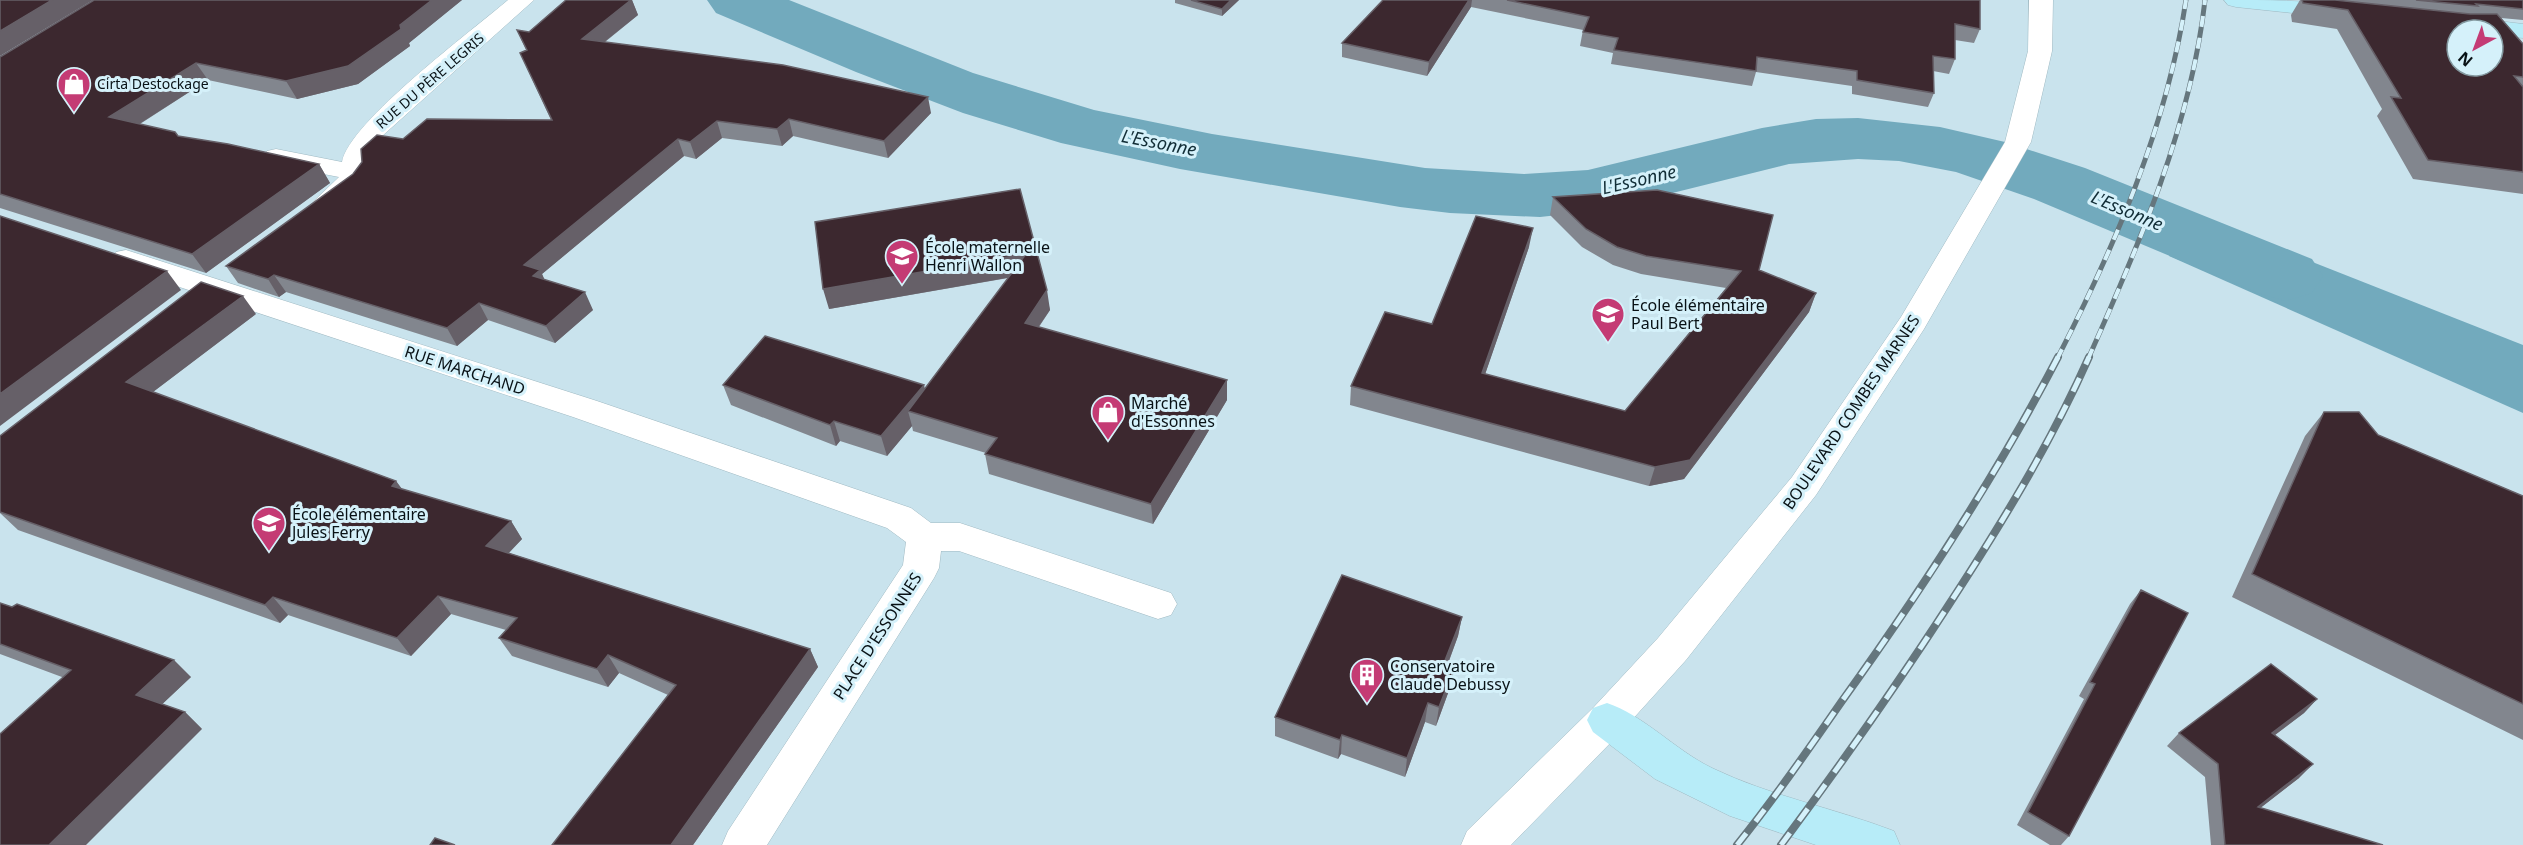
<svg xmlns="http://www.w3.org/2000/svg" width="2523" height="845" font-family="'Noto Sans',sans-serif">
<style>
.water{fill:#72aabd}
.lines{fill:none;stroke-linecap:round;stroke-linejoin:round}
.river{fill:#72aabd;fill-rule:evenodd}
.street-casing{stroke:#a0bac3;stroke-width:1}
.secondary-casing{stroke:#a0bac3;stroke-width:1}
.street{fill:#fff;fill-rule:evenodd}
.secondary{fill:#b7ecf8;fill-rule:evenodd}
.rail-far1-casing{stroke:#65767d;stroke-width:5}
.rail-casing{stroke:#65767d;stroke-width:8}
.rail-far1{stroke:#d5f1fa;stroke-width:4;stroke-dasharray:11;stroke-linecap:butt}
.rail{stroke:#d5f1fa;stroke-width:5;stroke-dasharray:15;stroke-linecap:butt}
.wall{fill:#82868e}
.shaded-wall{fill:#666068}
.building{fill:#3c282f;stroke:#666068;stroke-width:1.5;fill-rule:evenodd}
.labels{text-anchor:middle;stroke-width:6;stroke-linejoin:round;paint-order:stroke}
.far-street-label{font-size:14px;fill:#091216;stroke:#d5f1fa}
.far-poi-label{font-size:14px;fill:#091216;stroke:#d5f1fa;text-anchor:start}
.poi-label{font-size:16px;fill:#091216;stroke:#d5f1fa;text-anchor:start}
.street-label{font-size:16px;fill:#091216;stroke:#d5f1fa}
.water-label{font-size:18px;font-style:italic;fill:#122e37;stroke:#d5f1fa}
</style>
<rect width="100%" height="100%" fill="#c9e3ed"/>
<!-- water -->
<path class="water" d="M2183,211l340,134v68l-354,-157z"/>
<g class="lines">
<!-- river -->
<path class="river" d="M707,0h82l184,73 121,37 118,24 213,34 99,6 64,-4 174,-42 54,-9 42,-1 82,9 65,15 80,26 227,91 11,17 -11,17 -27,8 -27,-8 -224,-94 -78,-27 -57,-11 -41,-2 -69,5 -185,46 -64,7 -90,-4 -50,-6 -220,-38 -119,-26 -98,-30 -107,-41 -140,-59z"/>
<!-- street casing -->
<g class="street-casing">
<path id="street" d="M508,0h26l-153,137c-8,12 -17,26 -11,40 -12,17 -32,36 -53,31l-4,-6 26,-25 -72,-14 -4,-6 4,-6 9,-2 66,13c7,-40 131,-132 166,-162z
M2029,0h24l-1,51 -21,91 -107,187 -108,166 -130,165 -65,72 -110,113h-50l6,-14 126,-123 65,-70 134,-161 109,-160 104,-175 23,-91z
M126,250l471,151 314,107 20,15h29l211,70 6,11 -6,11 -13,4 -199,-68h-18l-2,17 -5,10 -167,267h-45l6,-14 175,-266 3,-23 -19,-14 -314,-111 -457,-151 -5,-7 5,-7z"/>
</g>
<!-- secondary casing -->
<g class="secondary-casing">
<path id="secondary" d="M2224,0c41,0 84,0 123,6l4,5 -4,5 -8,2 -103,-11 -8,-2z
M2465,17l58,7v14l-30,-3v-5l-36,-1 -4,-5 4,-5z
M1607,703c38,13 68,47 105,65 58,28 122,40 182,63l6,14h-84l-86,-29 -75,-37 -62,-47 -6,-12 6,-12z"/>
</g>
<!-- street -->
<use href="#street" class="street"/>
<!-- secondary -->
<use href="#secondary" class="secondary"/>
<!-- rail-far1 casing -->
<g class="rail-far1-casing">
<path id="rail-far1" d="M2057,359c58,-113 110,-233 129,-359
M2088,359c51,-114 103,-234 117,-359"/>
</g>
<!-- rail casing -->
<g class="rail-casing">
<path id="rail" d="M1737,845c37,-46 71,-95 105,-144 79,-110 153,-223 216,-344
M1781,845c58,-78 114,-157 167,-239 52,-80 102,-161 141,-249"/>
</g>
<!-- rail-far1 -->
<use href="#rail-far1" class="rail-far1"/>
<!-- rail -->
<use href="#rail" class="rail"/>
</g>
<!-- wall -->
<path class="wall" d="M94,0h368l-53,43 1,3 -52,38 -61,15 -89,-19 -68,44 38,12 141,28 11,19 -124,90 -206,-65v-151z
M566,0h66l6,15 -33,27 326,71 -43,45 -95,-22 -11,10 -60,-8 -26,21 -12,-3 -142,118 2,5 49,31 -38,33 -67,-23 -31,26 -171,-54 -7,5 -41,-14 -12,-17 177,-127 148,-19 -31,-67 6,-3 -9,-20 12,2z
M1175,0h64l-17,16 -47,-13z
M1383,0h597v29l-6,14 -19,-3v19l-6,15 -16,-3 1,22 -6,14 -76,-13v-8l-96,-14 -4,14 -141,-22 2,-11 -33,-7 3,-16 -112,-23 -44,69 -85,-19v-14z
M2300,0h223v20l-22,-2 22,26v150l-110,-15 -36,-63 5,-7 -45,-80 -45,-7 -1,-7z
M1020,189l30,121 -11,17 188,73 -74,124 -164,-50 -4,-20 1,-1 -73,-22 -1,-5 -25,30 -47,-15 -4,5 -105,-41 -8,-20 202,3 83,-110 -179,31z
M1553,197l206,73 57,23 -7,19 -125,167 -35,7 -299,-81 1,-19 178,-139 -44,127 140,37 101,-123 -85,-14 -28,-9 -31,-18 -32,-32z
M256,314l-103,78 243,89 6,8 109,32 11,18 -13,14 301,96 8,18 -125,178h-141l116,-150 -49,-22 -11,14 -96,-31 -13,-18 7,-8 -55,-16 -40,42 -123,-41 -8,8 -262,-93 -18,-17v-77z
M2324,412l199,84v244l-291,-143 73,-161z
M2141,590l-72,246 -8,9h-11l-33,-20 67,-126 -5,-3 51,-92z
M0,603l191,74 -29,27 23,8 17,17 -202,-75z
M1462,617l-4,19 -10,28 3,21 -15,41 -11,-4 -20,55 -64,-23 -3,5 -63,-23v-19z
M2317,699l-13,14 -29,22 24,43 -39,30 123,37h-172l-6,-68 -38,-31 12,-13z"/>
<!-- shaded-wall -->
<path class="shaded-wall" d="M52,0h41l-93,56v-25z
M432,0h30l-53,43 1,3 -52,38 -61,15 -11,-18 114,-56z
M631,0h1l6,15 -50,40 -6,-16z
M1231,0h8l-17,16v-7z
M1469,0h3l-1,7 -44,69 2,-14z
M196,63l12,17 -86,55 -13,-18z
M928,97l3,16 -43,45 -4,-17z
M789,119l4,17 -11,10 -5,-17z
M717,121l5,17 -26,21 -6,-17z
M678,139l6,17 -142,118 6,13 -6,6 -18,-28z
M319,164l11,19 -124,90 -14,-19z
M1533,228l-4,19 -50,145 3,-19z
M1026,254l3,20 -200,35 -6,-20z
M167,271l14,19 -181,136v-32z
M274,275l12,17 -7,5 -11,-18z
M1047,290l3,20 -22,32 -3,-19z
M585,292l8,18 -38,33 -9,-17z
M1816,293l-7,19 -125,167 -35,7 6,-19z
M243,296l13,18 -115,87 -15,-19z
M479,303l9,17 -31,26 -10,-18z
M1227,380v20l-74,124 -2,-20z
M924,385l5,20 -21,6 4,15 -25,30 -6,-20z
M834,421l6,20 -4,5 -6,-21z
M396,481l13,18 -17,-13z
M511,521l11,18 -24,25 -12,-18z
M438,596l13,18 -40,42 -14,-18z
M273,597l15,18 -8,8 -15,-18z
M1462,617l-4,19 -17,46 3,-19z
M810,649l8,18 -125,178h-22z
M608,655l11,18 -11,14 -11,-18z
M174,660l17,17 -37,35 -18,-17z
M1455,666l-4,19 -15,41 3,-19z
M2317,699l-13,14 -45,34 13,-14z
M1428,703l-3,19 -20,55 2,-19z
M185,712l17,17 -116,116h-37z
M1342,735l-1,19 -3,5 2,-19z
M2313,764l-14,14 -54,42 13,-13z"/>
<!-- building -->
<path class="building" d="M0,0h52l-52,31z
M94,0h338l-32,25 1,4 -53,37 -62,15 -90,-18 -87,54 66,15 3,4 50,8 91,20 -127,90 -192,-60v-137z
M566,0h65l-49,39 201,26 145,32 -44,44 -95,-22 -12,10 -60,-8 -27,21 -12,-3 -154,126 16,5 -7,6 52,16 -39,34 -67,-23 -32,25 -173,-53 -6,4 -42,-13 127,-92 9,-12 -1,-13 16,-14 26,4 24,-20 125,1 -32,-67 7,-3 -10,-20 12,2z
M1191,0h40l-9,9z
M1383,0h86l-40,62 -87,-19z
M1507,0h473v29l-25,-5v35l-22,-3 1,37 -77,-13v-9l-100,-14 -1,14 -142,-21 4,-12 -35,-6 6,-15z
M2302,0h33l135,14h27l26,30v33l-9,-1 9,11v85l-95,-12 -37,-63 10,1 -53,-88 -45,-7zM2457,30h36v36h-36z
M2416,0h107v9l-47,-5 2,2z
M1020,189l27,101 -22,33 202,57 -76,124 -166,-50 12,-16 -89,-27 118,-157 -203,35 -8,-67z
M1657,190l116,25 -14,55 57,23 -126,167 -35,7 -304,-81 34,-74 47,12 44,-108 57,12 -51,145 143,38 116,-140 -95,-15 -29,-9 -31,-18 -33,-32z
M0,216l167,55 -167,123z
M201,282l42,14 -117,86 270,99 -4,5 119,35 -25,25 324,103 -139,196h-119l124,-160 -68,-30 -11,14 -98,-31 18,-20 -79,-22 -41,42 -124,-41 -8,8 -265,-93v-76z
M765,336l159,49 -43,51 -47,-15 -4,4 -107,-40z
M2324,412h35l19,23 145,61v208l-271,-130z
M1342,575l120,42 -18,46 11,3 -16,41 -11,-4 -21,55 -65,-23 -2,5 -65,-23z
M2141,590l47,23 -119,223 -41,-24 67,-128 -5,-2z
M0,603l12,4 5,-3 157,56 -38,35 49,17 -136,133h-49v-111l71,-64 -71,-26z
M2271,664l46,35 -45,34 41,31 -55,43 125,38h-158l-7,-81 -39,-31z
M435,838l20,7h-25z"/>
<!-- icons -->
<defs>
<g id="shop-pin" transform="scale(1.725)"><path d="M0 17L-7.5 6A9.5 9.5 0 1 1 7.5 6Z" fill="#c43b74" stroke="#d5f1fa"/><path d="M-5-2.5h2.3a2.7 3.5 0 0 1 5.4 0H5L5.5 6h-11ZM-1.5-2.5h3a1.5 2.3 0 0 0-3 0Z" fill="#fff"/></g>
<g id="school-pin" transform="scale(1.725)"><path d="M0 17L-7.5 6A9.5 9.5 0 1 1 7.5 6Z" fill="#c43b74" stroke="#d5f1fa"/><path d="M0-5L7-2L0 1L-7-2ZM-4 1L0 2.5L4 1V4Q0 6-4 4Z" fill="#fff"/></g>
<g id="building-pin" transform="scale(1.725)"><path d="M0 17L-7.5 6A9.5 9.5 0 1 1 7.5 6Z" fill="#c43b74" stroke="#d5f1fa"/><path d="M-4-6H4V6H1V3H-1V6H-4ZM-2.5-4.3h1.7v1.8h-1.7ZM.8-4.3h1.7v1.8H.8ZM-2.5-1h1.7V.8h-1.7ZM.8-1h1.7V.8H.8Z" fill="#fff"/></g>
</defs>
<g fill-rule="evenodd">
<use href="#shop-pin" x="74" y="84"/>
<use href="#school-pin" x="902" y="256"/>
<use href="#school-pin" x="1608" y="314"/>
<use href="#shop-pin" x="1108" y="412"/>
<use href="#school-pin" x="269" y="523"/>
<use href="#building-pin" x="1367" y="675"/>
</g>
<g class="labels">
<!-- far-street labels -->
<g class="far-street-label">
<text transform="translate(430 81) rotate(-41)" y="5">RUE DU PÈRE LEGRIS</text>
</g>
<!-- far-poi labels -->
<g class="far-poi-label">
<text x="97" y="89">Cirta Destockage</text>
</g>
<!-- poi labels -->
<g class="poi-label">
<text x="925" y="253">École maternelle<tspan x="925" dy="18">Henri Wallon</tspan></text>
<text x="1631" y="311">École élémentaire<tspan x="1631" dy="18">Paul Bert</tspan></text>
<text x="1131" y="409">Marché<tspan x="1131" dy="18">d'Essonnes</tspan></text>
<text x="292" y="520">École élémentaire<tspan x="292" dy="18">Jules Ferry</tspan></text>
<text x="1390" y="672">Conservatoire<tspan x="1390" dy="18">Claude Debussy</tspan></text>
</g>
<!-- street labels -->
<g class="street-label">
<text transform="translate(465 370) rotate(18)" y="6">RUE MARCHAND</text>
<text transform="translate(1851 412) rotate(-56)" y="6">BOULEVARD COMBES MARNES</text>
<text transform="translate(877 636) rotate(-57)" y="6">PLACE D'ESSONNES</text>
</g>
<!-- water labels -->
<g class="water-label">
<text transform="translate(1159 143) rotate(11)" y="6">L'Essonne</text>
<text transform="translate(1639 180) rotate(-13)" y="6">L'Essonne</text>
<text transform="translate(2127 211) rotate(23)" y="6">L'Essonne</text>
</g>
</g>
<!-- north arrow -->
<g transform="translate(2475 48) rotate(221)"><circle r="28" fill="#d5f1fa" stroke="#83989f" stroke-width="1.5"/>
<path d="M0-4.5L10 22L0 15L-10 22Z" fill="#c43b74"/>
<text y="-9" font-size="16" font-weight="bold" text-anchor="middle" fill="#091216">N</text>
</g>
</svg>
